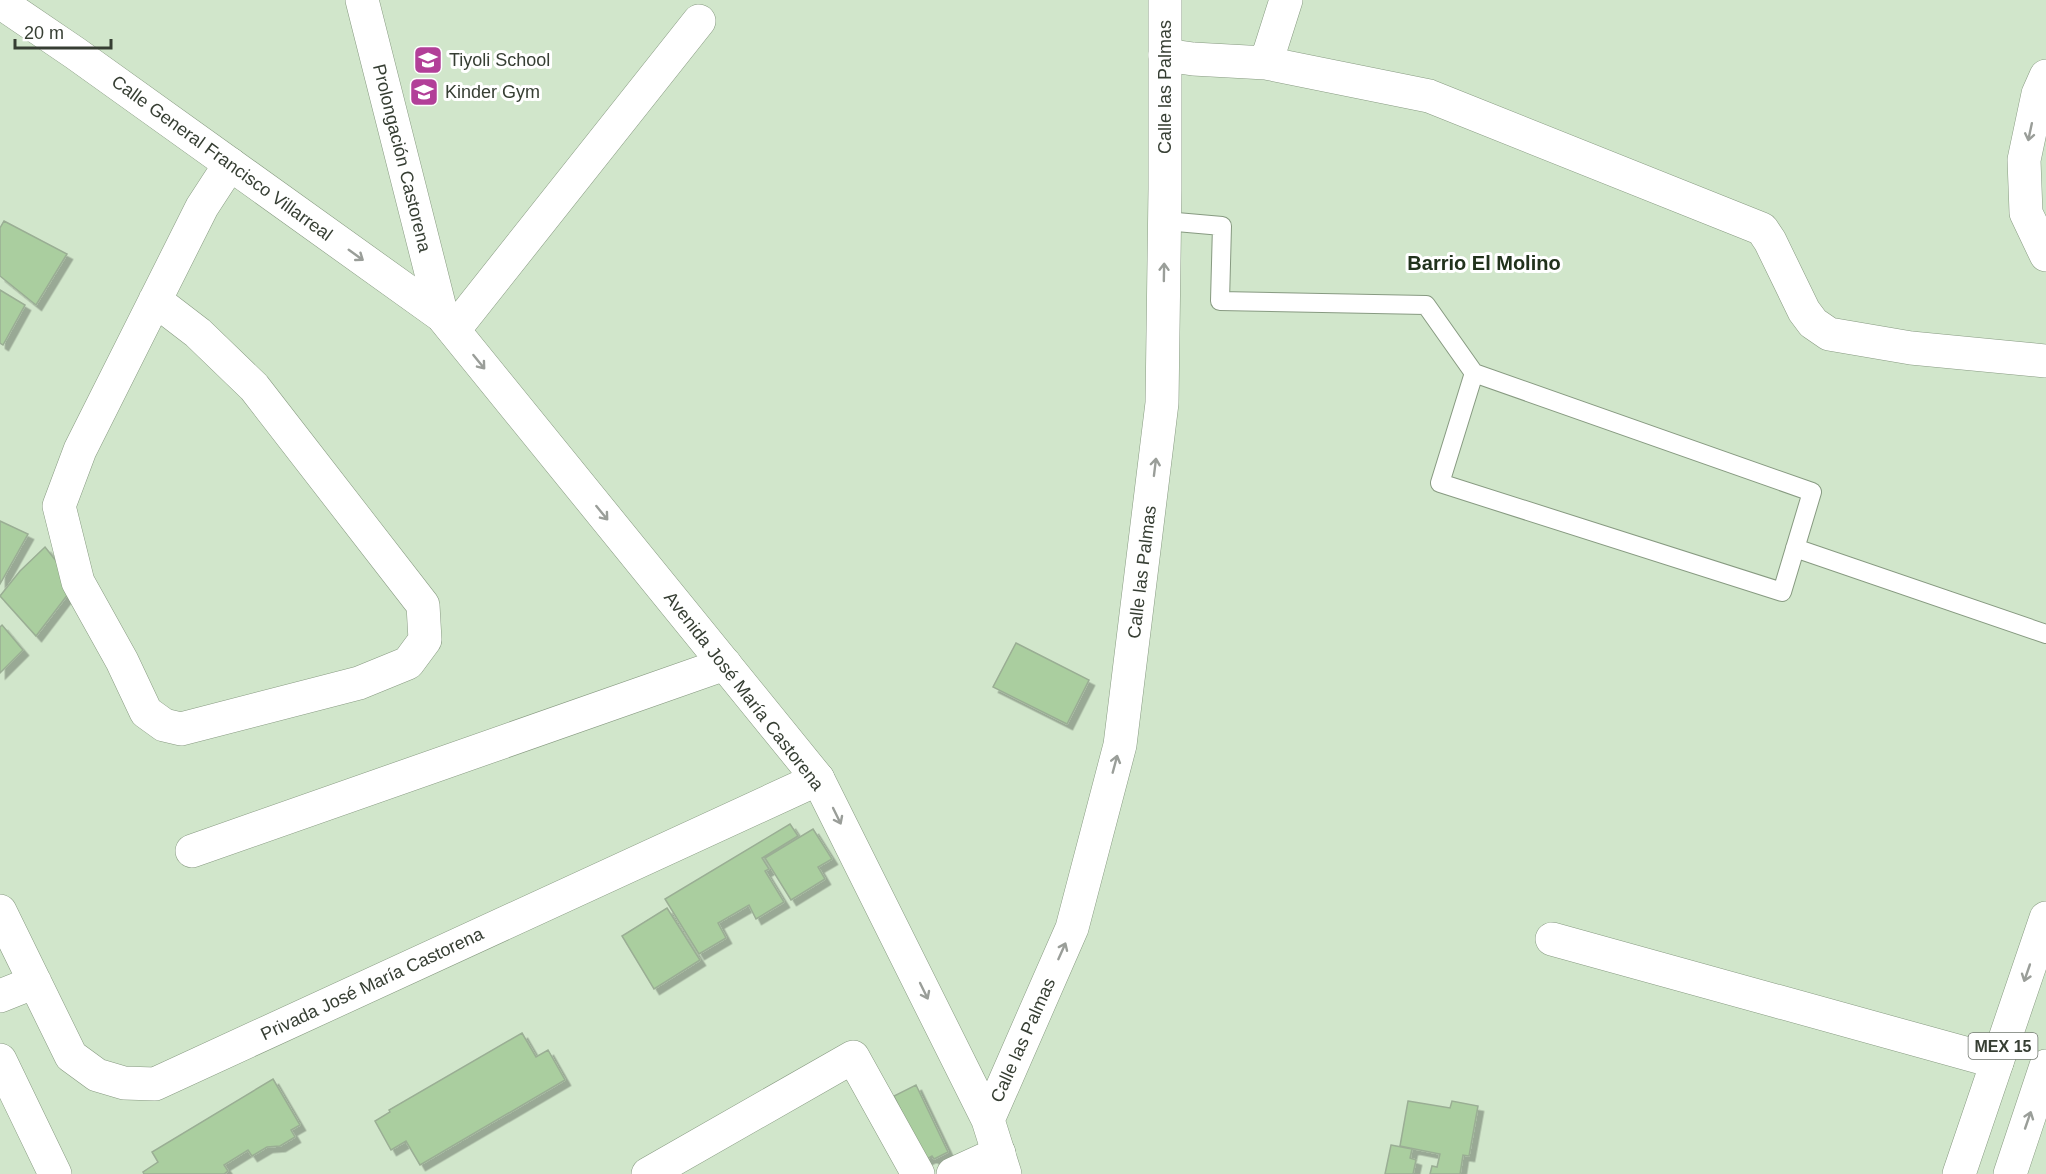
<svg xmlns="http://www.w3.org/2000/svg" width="2046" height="1174" font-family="Arial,sans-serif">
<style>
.building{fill:#aace9f;stroke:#9aae94;stroke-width:1.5;filter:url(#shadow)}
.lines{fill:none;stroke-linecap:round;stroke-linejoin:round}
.lane-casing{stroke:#879a81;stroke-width:20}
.street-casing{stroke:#879a81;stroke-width:34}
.secondary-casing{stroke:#879a81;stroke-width:34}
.primary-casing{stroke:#879a81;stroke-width:34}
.lane{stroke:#fff;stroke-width:18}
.street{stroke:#fff;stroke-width:33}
.secondary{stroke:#fff;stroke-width:33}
.primary{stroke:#fff;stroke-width:33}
.oneway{stroke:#9a9e99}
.labels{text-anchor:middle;stroke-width:6;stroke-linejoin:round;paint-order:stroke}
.shield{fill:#fff;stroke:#727870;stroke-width:1.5}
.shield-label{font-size:16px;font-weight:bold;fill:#363e33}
.poi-label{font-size:18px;fill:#363e33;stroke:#fff;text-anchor:start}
.street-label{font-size:18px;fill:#363e33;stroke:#fff}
.neighbourhood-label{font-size:20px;font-weight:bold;fill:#21321c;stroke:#fff}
</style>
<defs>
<filter id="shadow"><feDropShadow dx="5.5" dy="5.5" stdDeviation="0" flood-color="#0004"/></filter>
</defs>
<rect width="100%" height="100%" fill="#d1e6cb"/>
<!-- building -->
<path class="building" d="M4,221l63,33 -31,51 -36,-29v-48z
M0,290l25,15 -22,40 -3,-2z
M0,521l28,13 -28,50z
M45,547l30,38 -39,51 -36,-40 20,-25z
M2,625l21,25 -23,23v-46z
M1016,643l73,37 -22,44 -74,-37z
M790,824l8,12 -36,22 7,11 -4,2 19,31 -28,17 -7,-14 -31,18 8,15 -27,16 -34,-55z
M813,829l19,30 -14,8 7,12 -34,21 -26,-42z
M667,908l33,52 -46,29 -32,-53z
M522,1033l14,24 12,-7 17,30 -145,85 -14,-24 -15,9 -16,-29 15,-9 -1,-2z
M273,1079l27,46 -9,5 4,7 -15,9 -13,1 -15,9 -4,-6 -24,15 4,6 -4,3h-80l-1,-2 15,-10 -6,-10z
M916,1085l32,67 -14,7 -2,-3 -7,4 -31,-64z
M1408,1101l42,7 2,-7 26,5 -9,50 -6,-1 -3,19h-30l2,-8 5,1 3,-13 -40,-8z
M1391,1145l21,4 -2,9 6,2 -3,14h-28z"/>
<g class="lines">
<!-- lane casing -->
<g class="lane-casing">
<path id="lane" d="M1165,221l57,5 -2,75 206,4 48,68
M1474,373l338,119 -30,100 -342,-109z
M1795,548l251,86"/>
</g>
<!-- street casing -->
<g class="street-casing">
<path id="street" d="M362,0l80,316
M1165,55l28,4 73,4 163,33 333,133 8,12 34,70 9,12 16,11 82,14 135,13
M1266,63l20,-63
M155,300l43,33 56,54 169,218 2,35 -17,23 -49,20 -178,46 -17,-4 -18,-13 -24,-51 -44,-79 -19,-76 21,-56 122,-243 28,-43
M454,330l245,-309
M192,851l533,-187
M0,911l71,145 26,19 27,8 31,1 663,-305
M1552,939l445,123
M0,996l35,-14
M0,1060l55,114
M648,1174l205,-117 65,117
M953,1174l46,-21"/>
</g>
<!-- secondary casing -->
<g class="secondary-casing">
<path id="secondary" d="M0,2l75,51 367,263 376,463 170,341 17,54
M2046,76l-8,18 -14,66 2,53 20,42
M988,1120l84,-192 48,-183 42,-342 3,-214v-189"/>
</g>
<!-- primary casing -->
<g class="primary-casing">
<path id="primary" d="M1959,1174l87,-256
M2010,1174l36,-108"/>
</g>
<!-- lane -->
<use href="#lane" class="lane"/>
<!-- street -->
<use href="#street" class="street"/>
<!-- secondary -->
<use href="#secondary" class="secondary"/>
<!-- primary -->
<use href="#primary" class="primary"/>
</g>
<!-- one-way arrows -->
<defs><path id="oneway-shaft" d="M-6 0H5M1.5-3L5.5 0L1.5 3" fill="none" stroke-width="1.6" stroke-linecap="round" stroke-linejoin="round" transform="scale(1.5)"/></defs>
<g class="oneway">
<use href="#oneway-shaft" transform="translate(2030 132) rotate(102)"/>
<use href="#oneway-shaft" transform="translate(356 255) rotate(36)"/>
<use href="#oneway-shaft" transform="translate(1164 272) rotate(-89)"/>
<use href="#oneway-shaft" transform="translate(479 362) rotate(51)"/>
<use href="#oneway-shaft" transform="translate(1155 467) rotate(-83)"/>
<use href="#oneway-shaft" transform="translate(602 513) rotate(51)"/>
<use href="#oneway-shaft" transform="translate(1115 764) rotate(-75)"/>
<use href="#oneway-shaft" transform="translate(837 816) rotate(64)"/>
<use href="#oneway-shaft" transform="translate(1062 951) rotate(-66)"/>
<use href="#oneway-shaft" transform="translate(2027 973) rotate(109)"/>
<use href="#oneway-shaft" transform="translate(924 991) rotate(64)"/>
<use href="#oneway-shaft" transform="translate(2028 1120) rotate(-71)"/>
</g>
<!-- icons -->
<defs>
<g id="school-square" transform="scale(1.5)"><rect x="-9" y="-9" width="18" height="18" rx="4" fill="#b23f98" stroke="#fff"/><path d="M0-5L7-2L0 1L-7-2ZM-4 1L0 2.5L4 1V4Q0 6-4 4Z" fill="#fff"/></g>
</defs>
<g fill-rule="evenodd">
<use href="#school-square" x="428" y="60"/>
<use href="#school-square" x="424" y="92"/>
</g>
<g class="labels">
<!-- shield labels -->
<rect class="shield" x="1968.5" y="1033" width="69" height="26" rx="4.5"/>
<g class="shield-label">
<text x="2003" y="1052">MEX 15</text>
</g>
<!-- poi labels -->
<g class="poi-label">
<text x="449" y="66">Tiyoli School</text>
<text x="445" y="98">Kinder Gym</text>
</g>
<!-- street labels -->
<g class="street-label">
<text transform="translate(1165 87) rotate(-90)" y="6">Calle las Palmas</text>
<text transform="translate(222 158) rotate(36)" y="6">Calle General Francisco Villarreal</text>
<text transform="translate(402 158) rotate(76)" y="6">Prolongación Castorena</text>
<text transform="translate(1142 572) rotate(-83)" y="6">Calle las Palmas</text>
<text transform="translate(744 691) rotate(52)" y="6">Avenida José María Castorena</text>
<text transform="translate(372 984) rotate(-25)" y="6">Privada José María Castorena</text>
<text transform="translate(1023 1040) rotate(-66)" y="6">Calle las Palmas</text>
</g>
<!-- neighbourhood labels -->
<g class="neighbourhood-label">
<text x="1484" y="270">Barrio El Molino</text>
</g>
</g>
<!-- scale -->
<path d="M15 39v9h96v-9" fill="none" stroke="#363e33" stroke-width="3"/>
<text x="24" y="39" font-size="18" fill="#363e33" stroke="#ffffff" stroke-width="4.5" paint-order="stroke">20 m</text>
</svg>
